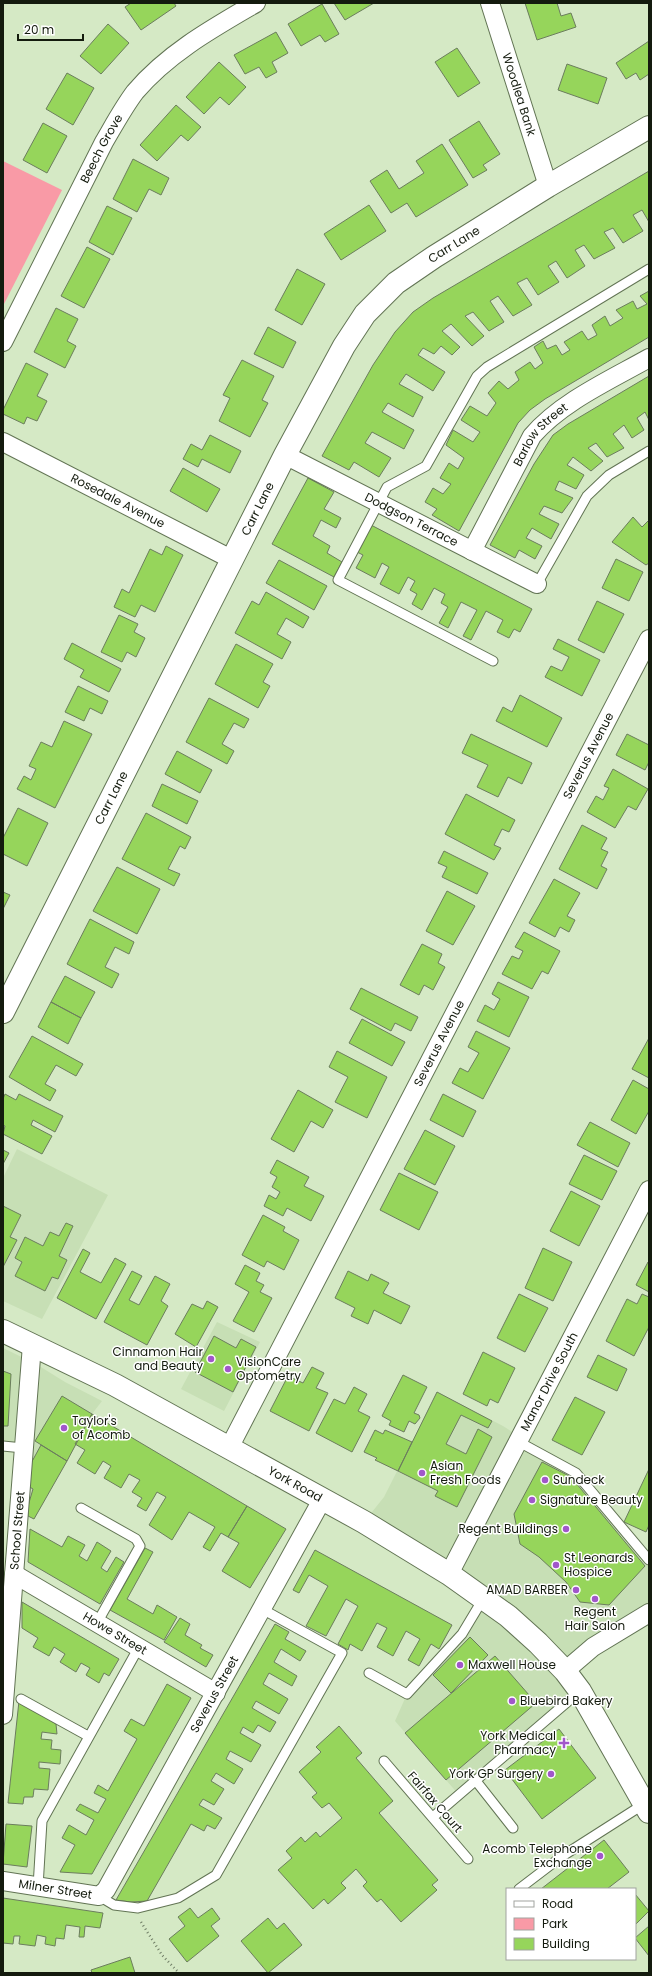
<svg xmlns="http://www.w3.org/2000/svg" width="652" height="1976" font-family="Poppins,sans-serif">
<style>
.built{fill:#c7dfb5}
.green{fill:#f99aa6}
.building{fill:#96d55b;stroke:#6b7d5d}
.lines{fill:none;stroke-linecap:round;stroke-linejoin:round}
.lane-casing{stroke:#627454;stroke-width:11}
.street-casing{stroke:#627454;stroke-width:20}
.secondary-casing{stroke:#627454;stroke-width:24}
.path{stroke:#717f67;stroke-width:2.5;stroke-dasharray:1 3;stroke-linecap:butt}
.lane{stroke:#fff;stroke-width:9}
.street{stroke:#fff;stroke-width:18}
.secondary{stroke:#fff;stroke-width:22}
.poi-dot{fill:#a157ca;stroke:#fff;stroke-width:1.5}
.labels{text-anchor:middle;stroke-width:3;stroke-linejoin:round;paint-order:stroke}
.street-label{font-size:12px;fill:#141b0e;stroke:#fff}
.poi-label{font-size:12px;fill:#141b0e;stroke:#fff;text-anchor:start}
</style>
<rect width="100%" height="100%" fill="#d5e9c5"/>
<!-- built -->
<path class="built" d="M17,1149l91,46 -66,124 -39,-18v-123z
M217,1322l43,20 -36,69 -43,-22z
M3,1348l33,16 29,18 37,19 -10,13 -58,105 -6,-3 2,-62 -27,-4z
M437,1392l66,34 73,47 73,87v53l-84,57 15,21 -121,104 -64,-74 12,-27 55,-60 21,-35 -119,-77 20,-25z"/>
<!-- green -->
<path class="green" d="M3,161l59,29 -59,116z"/>
<!-- building -->
<path class="building" d="M131,3h43l2,3 -35,24 -16,-23z
M334,3h40l-29,17z
M525,3h32l4,13 10,-3 5,14 -39,13z
M322,4l17,30 -14,8 -5,-7 -19,11 -13,-22z
M108,24l21,19 -28,31 -21,-18z
M276,32l12,21 -16,9 5,10 -11,6 -7,-11 -14,7 -11,-19z
M649,41v33l-9,6 -4,-7 -10,6 -10,-16z
M457,48l23,35 -22,14 -23,-35z
M219,62l27,25 -17,18 -9,-8 -16,17 -18,-17z
M567,64l40,14 -9,26 -40,-14z
M67,73l27,15 -21,37 -27,-16z
M176,105l25,22 -13,14 -7,-6 -24,26 -17,-16z
M479,121l21,33 -17,11 4,5 -14,8 -24,-38z
M43,123l24,13 -20,37 -24,-13z
M442,144l26,41 -52,32 -9,-14 -16,10 -21,-32 17,-11 12,19 25,-16 -8,-12z
M133,159l36,19 -8,17 -12,-6 -12,23 -24,-13z
M649,171v51l-7,-12 -9,5 10,16 -20,12 -10,-15 -9,4 11,16 -21,11 -10,-14 -9,5 10,16 -18,12 -11,-17 -8,5 11,16 -21,13 -11,-17 -10,5 15,22 -19,11 -15,-20 -8,5 14,21 -15,9 -16,-19 -8,4 19,20 -12,10 -21,-22 -9,7 18,16 -8,8 -11,-9 -7,8 -11,-6 -5,7 27,17 -12,19 -27,-17 -7,10 24,13 -10,20 -25,-14 -6,9 32,18 -10,19 -32,-17 -7,11 26,15 -12,19 -25,-15 -5,8 -27,-14 51,-91 22,-33 18,-20 20,-14z
M369,205l17,26 -45,29 -17,-26z
M107,206l25,12 -19,37 -24,-13z
M87,247l23,12 -26,49 -23,-12z
M297,269l28,15 -23,41 -27,-15z
M649,291v46l-104,62 -15,11 -12,13 -7,13 -52,95 -27,-16 5,-6 -12,-7 8,-14 10,6 8,-10 -11,-6 9,-15 9,6 6,-11 -18,-13 7,-15 20,12 7,-10 -19,-12 9,-14 17,10 9,-13 -8,-10 11,-12 9,8 11,-9 -4,-8 15,-10 5,7 8,-6 -9,-16 9,-6 4,8 9,-4 6,10 8,-5 -6,-8 18,-11 6,9 9,-5 -5,-10 13,-9 5,10 13,-8 -7,-8 17,-9 4,8 10,-5 -7,-8z
M56,308l22,11 -11,22 9,5 -11,22 -31,-16z
M268,327l28,15 -13,26 -29,-14z
M242,360l32,16 -12,24 6,3 -18,34 -31,-16 11,-23 -7,-3z
M26,363l22,11 -11,22 10,5 -10,20 -10,-4 -3,7 -21,-10v-4z
M649,376v44l-4,-8 -8,6 7,12 -12,8 -8,-13 -11,9 11,14 -17,9 -11,-14 -8,5 15,13 -12,10 -18,-14 -6,8 17,10 -8,14 -17,-8 -4,9 18,8 -11,15 -18,-7 -5,8 20,10 -8,15 -19,-11 -6,10 16,8 -7,13 -16,-9 -4,8 -25,-13 44,-81 19,-29 15,-11z
M210,435l31,16 -11,22 -28,-14 -4,8 -15,-8 8,-15 11,6z
M183,468l37,21 -13,23 -37,-21z
M308,478l26,14 -10,17 17,9 -5,10 -15,-8 -8,16 17,10 -3,7 15,9 -8,15 -62,-33z
M633,517l9,10 7,-7v43l-3,2 -34,-23z
M371,525l161,84 -12,23 -6,-3 -5,9 -12,-6 6,-12 -17,-9 -15,29 -8,-4 14,-26 -16,-8 -13,26 -9,-5 9,-16 -7,-4 4,-9 -11,-6 -12,22 -10,-6 5,-10 -7,-4 5,-9 -7,-4 -9,17 -19,-10 9,-17 -7,-4 -7,15 -19,-10 7,-13 -6,-3z
M166,546l17,9 -28,57 -14,-7 -6,12 -21,-10 8,-18 7,4 21,-44 12,6z
M616,559l27,13 -14,29 -27,-13z
M279,560l48,26 -13,24 -48,-27z
M266,592l43,25 -6,11 -17,-10 -9,16 14,8 -9,17 -47,-26 17,-32 7,4z
M597,601l27,13 -20,39 -26,-13z
M119,615l19,9 -4,8 11,6 -9,19 -9,-5 -5,10 -21,-10z
M558,639l42,21 -18,36 -37,-19 6,-11 11,5 7,-14 -16,-8z
M72,643l49,26 -12,23 -29,-15 4,-7 -20,-11z
M236,644l37,20 -10,18 7,4 -12,22 -43,-24z
M78,686l30,15 -6,13 -12,-6 -6,13 -19,-9z
M520,695l42,23 -15,29 -51,-26 7,-14 9,5z
M209,698l40,21 -5,9 -10,-5 -12,21 12,7 -7,13 -41,-22z
M64,721l28,13 -37,74 -38,-19 7,-13 7,4 5,-11 -7,-3 12,-24 11,5z
M471,734l61,29 -10,21 -14,-7 -10,20 -21,-10 11,-22 -26,-12z
M627,734l22,11v17l-4,8 -29,-15z
M177,751l35,19 -12,23 -35,-19z
M613,769l35,20 -12,21 -8,-4 -13,22 -28,-16 9,-16 7,4 6,-12 -5,-2z
M162,784l36,17 -11,23 -35,-18z
M466,794l49,26 -6,12 -7,-3 -8,16 7,3 -7,12 -49,-26z
M18,808l30,15 -21,43 -24,-12v-16z
M146,813l45,24 -6,12 -5,-3 -12,23 12,5 -6,12 -52,-27z
M582,825l25,13 -6,11 7,3 -7,14 6,3 -10,20 -38,-20z
M444,851l44,22 -11,21 -35,-17 5,-10 -9,-4z
M117,867l43,22 -23,45 -44,-23z
M554,879l26,14 -13,23 8,4 -6,12 -9,-5 -5,10 -26,-14z
M447,891l28,15 -22,39 -27,-14z
M3,892l7,3 -7,14z
M90,919l44,23 -5,12 -14,-7 -10,20 14,7 -7,14 -45,-24z
M524,932l36,19 -12,23 -6,-3 -10,18 -30,-15 10,-18 7,3 4,-8 -8,-4z
M422,944l20,10 -4,9 7,4 -12,23 -9,-5 -5,10 -19,-10z
M65,976l30,16 -14,26 -30,-16z
M498,982l31,15 -20,40 -32,-16 8,-16 9,5 6,-11 -8,-5z
M361,988l57,29 -7,14 -16,-8 -4,8 -41,-22z
M51,1002l30,16 -13,26 -30,-17z
M362,1019l43,23 -13,24 -43,-23z
M476,1031l34,17 -27,51 -31,-16 8,-15 8,4 11,-19 -11,-6z
M32,1036l51,28 -7,12 -20,-11 -11,19 11,6 -6,11 -41,-24z
M649,1038v40l-17,-9z
M337,1051l50,26 -20,41 -32,-16 13,-25 -19,-10z
M633,1080l16,9v22l-13,23 -25,-14z
M298,1090l35,20 -10,18 -12,-7 -17,31 -23,-13z
M5,1094l11,6 3,-6 44,22 -8,16 -22,-12 -2,5 21,11 -10,18 -39,-20 2,-8 -2,-1v-26z
M443,1094l33,17 -13,26 -33,-17z
M590,1122l40,21 -12,24 -41,-22z
M425,1130l30,16 -20,39 -31,-16z
M3,1150l6,3 -6,11z
M584,1155l33,16 -15,29 -33,-16z
M277,1160l32,17 -5,9 20,10 -13,25 -24,-13 -4,8 -19,-10 5,-11 7,4 4,-7 -8,-5 5,-10 -7,-4z
M399,1173l39,19 -19,38 -39,-20z
M571,1191l29,15 -21,40 -29,-15z
M3,1206l18,9 -11,22 7,3 -14,27z
M263,1215l22,12 -2,4 16,9 -15,30 -17,-9 -3,6 -22,-12z
M66,1223l7,3 -14,30 8,4 -9,19 -6,-2 -7,14 -30,-15 7,-14 -7,-4 10,-21 18,9 7,-14 9,4z
M543,1248l29,14 -19,39 -28,-13z
M83,1249l7,4 -10,19 21,11 14,-25 11,6 -30,55 -39,-21z
M648,1262h1v30l-13,-7z
M245,1265l15,8 -4,8 8,4 -4,7 12,6 -18,34 -21,-11 16,-29 -14,-8z
M132,1271l10,5 -13,24 10,5 16,-29 15,8 -9,17 7,5 -21,39 -43,-23z
M348,1271l20,10 3,-7 18,9 -6,10 27,13 -9,18 -27,-14 -6,14 -17,-8 4,-8 -20,-10z
M519,1294l29,14 -23,44 -28,-14z
M642,1294l7,3v30l-15,29 -28,-15 21,-42 10,5z
M207,1301l11,6 -22,40 -21,-13 17,-30 11,5z
M214,1336l22,12 5,-9 15,8 -23,45 -38,-20z
M483,1352l32,16 -17,35 -8,-4 -3,7 -24,-12z
M598,1355l29,14 -10,22 -30,-14z
M312,1367l12,6 -8,15 12,5 -19,38 -39,-20 18,-35 15,7z
M3,1371l8,3 -3,52h-5z
M403,1375l24,12 -13,26 5,2 1,3 -5,6 -6,-3 -5,11 -15,-7 2,-4 -9,-5z
M354,1387l13,7 -9,17 12,6 -18,35 -36,-19 18,-34 11,5z
M437,1392l55,29 -4,7 -27,-13 -15,29 20,10 12,-25 14,8 -35,70 -22,-11 3,-5 -40,-20z
M62,1396l30,18 -25,47 -32,-20z
M575,1397l30,15 -23,43 -30,-15z
M92,1414l155,92 -19,31 -7,-4 -11,18 -7,-4 12,-20 -26,-15 -17,28 -23,-15 17,-28 -9,-5 -11,19 -9,-5 5,-8 -10,-6 8,-12 -11,-6 -8,14 -17,-10 7,-12 -8,-5 -8,13 -18,-11 8,-13 -10,-6z
M375,1430l8,4 2,-4 27,12 -14,29 -23,-11 2,-2 -13,-6z
M41,1445l26,16 -33,58 -6,-3v-10l5,-17 -5,-3 1,-19z
M542,1462l29,15 74,89 -36,39 -29,-3 -14,-20 -27,-25 -19,-13 -6,-30z
M649,1469v56l-3,7 -22,-10z
M247,1506l39,23 -36,59 -28,-17 17,-28 -11,-6z
M30,1529l32,18 6,-11 17,9 -6,11 8,5 10,-19 14,9 -10,17 6,4 9,-15 8,5 -24,42 -72,-42z
M145,1548l8,4 -26,47 26,15 4,-9 20,12 -13,23 -54,-30z
M315,1550l137,75 -13,24 -8,-5 -12,22 -11,-6 12,-21 -14,-8 -13,25 -16,-9 10,-19 -10,-5 -15,28 -12,-7 -2,6 -10,-6 20,-38 -12,-7 -20,37 -20,-10 22,-40 -19,-11 -10,18 -6,-3z
M22,1602l97,57 -10,17 -5,-3 -5,10 -13,-8 4,-7 -9,-5 -5,9 -16,-10 5,-8 -11,-7 -5,9 -16,-9 5,-9 -16,-10z
M180,1618l10,6 -5,11 17,10 -2,3 13,7 -7,12 -42,-25z
M275,1624l14,8 -4,7 21,12 -6,10 -19,-12 -7,13 23,14 -5,10 -23,-13 -6,11 25,15 -9,15 -23,-13 -4,7 24,14 -6,10 -12,-7 -5,8 -10,-6 -3,6 21,12 -10,17 -21,-11 -4,8 17,10 -9,15 -18,-11 -5,8 13,8 -10,16 -11,-6 -4,6 23,13 -7,11 -8,-4 -3,6 -13,-7 -44,77 -16,1 -15,-2z
M470,1637l18,18 -37,38 -18,-18z
M495,1656l41,47 -90,77 -41,-47z
M167,1684l24,14 -99,176 -32,-2 15,-27 -13,-7 7,-13 17,10 8,-15 -18,-10 4,-6 18,9 8,-14 -12,-6 4,-8 10,6 29,-52 -13,-8 7,-12 13,7z
M19,1701l37,23 1,10 -15,-2 -1,7 11,1 -1,9 10,1 -1,14 -21,-2v6l11,1 -2,21 -14,-1 -1,8h-9l-1,7 -15,-1z
M339,1726l23,27 -6,5 37,43 -14,12 59,67 -6,5 5,5 -36,32 -20,-23 -4,3 -14,-16 4,-4 -11,-13 -15,14 5,5 -18,16 -4,-5 -11,10 -35,-39 14,-12 -6,-7 15,-14 4,5 11,-10 4,5 22,-19 -13,-15 -7,5 -10,-11 5,-4 -18,-21 22,-20 -5,-5z
M559,1729l37,49 -54,41 -37,-49z
M6,1824l26,2 -5,41 -24,-3z
M604,1840l25,32 -22,17h-66z
M635,1894l14,17 -14,14z
M3,1898l100,15 -3,15 -15,-2 -1,11h-5l1,-10 -14,-2 -2,14 -8,-1 -1,8 -10,-2 1,-7 -9,-2 -2,11 -16,-2 1,-8h-6l-1,8 -10,-1z
M190,1908l8,10 14,-10 8,11 -9,7 8,10 -32,26 -18,-23 16,-13 -7,-9z
M268,1918l9,11 7,-6 18,22 -34,28 -27,-32z
M649,1926v30l-14,-18z
M130,1957l5,16h-43l-1,-3z"/>
<g class="lines">
<!-- lane casing -->
<g class="lane-casing">
<path id="lane" d="M537,584l50,-88 22,-21 40,-24
M493,661l-155,-81 49,-93 39,-21 51,-90 10,-9 162,-98
M519,1442l57,31 73,87
M3,1446l20,2
M81,1508l55,31 4,7 -43,77
M369,1673l38,21 55,-60 21,-35
M21,1699l67,37
M384,1761l84,98
M476,1781l37,47
M433,1817l147,-126
M38,1887l4,-66 97,-174
M519,1889l42,-32 83,-53
M99,1896l15,9 24,3 40,-10 38,-23 126,-222 -80,-44"/>
</g>
<!-- street casing -->
<g class="street-casing">
<g id="street">
<path id="s1" d="M490,3l58,183"/>
<path id="s2" d="M3,342l101,-200c10,-17 19,-34 31,-50 33,-39 78,-64 121,-89"/>
<path id="s3" d="M3,442l230,118"/>
<path id="s4" d="M285,455l252,129"/>
<path id="s5" d="M472,551l60,-115c29,-34 78,-56 117,-78"/>
<path id="s6" d="M229,1448l420,-809"/>
<path id="s7" d="M14,1574l202,119"/>
<path id="s8" d="M449,1574l200,-384"/>
<path d="M565,1671l28,-24 56,-34"/>
<path id="s9" d="M3,1715l29,-370"/>
<path id="s10" d="M3,1881l96,15 7,-6 217,-392"/>
</g>
</g>
<!-- secondary casing -->
<g class="secondary-casing">
<g id="secondary">
<path id="s11" d="M3,1012l282,-557 59,-109 21,-32 31,-31 38,-26 114,-71 101,-59"/>
<path id="s12" d="M3,1331l112,54 249,137 85,52 59,42 30,27 27,28 15,20 69,121"/>
</g>
</g>
<!-- path -->
<path class="path" d="M141,1922l21,33 17,18"/>
<!-- lane -->
<use href="#lane" class="lane"/>
<!-- street -->
<use href="#street" class="street"/>
<!-- secondary -->
<use href="#secondary" class="secondary"/>
</g>
<!-- markers -->
<g class="poi-dot">
<circle cx="211" cy="1359" r="4"/>
<circle cx="228" cy="1369" r="4"/>
<circle cx="64" cy="1428" r="4"/>
<circle cx="422" cy="1473" r="4"/>
<circle cx="545" cy="1480" r="4"/>
<circle cx="532" cy="1500" r="4"/>
<circle cx="566" cy="1529" r="4"/>
<circle cx="556" cy="1565" r="4"/>
<circle cx="576" cy="1590" r="4"/>
<circle cx="595" cy="1599" r="4"/>
<circle cx="460" cy="1665" r="4"/>
<circle cx="512" cy="1701" r="4"/>
<path d="M562 1737h4v4h4v4h-4v4h-4v-4h-4v-4h4z"/>
<circle cx="551" cy="1774" r="4"/>
<circle cx="600" cy="1856" r="4"/>
</g>
<g class="labels">
<!-- street labels -->
<g class="street-label">
<text dy="4" stroke="none"><textPath href="#s1" startOffset="96">Woodlea Bank</textPath></text>
<text dy="4" stroke="none"><textPath href="#s2" startOffset="217">Beech Grove</textPath></text>
<text dy="4" stroke="none"><textPath href="#s11" startOffset="900">Carr Lane</textPath></text>
<text dy="4" stroke="none"><textPath href="#s5" startOffset="136">Barlow Street</textPath></text>
<text dy="4" stroke="none"><textPath href="#s3" startOffset="129">Rosedale Avenue</textPath></text>
<text dy="4" stroke="none"><textPath href="#s11" startOffset="564">Carr Lane</textPath></text>
<text dy="4" stroke="none"><textPath href="#s4" startOffset="142">Dodgson Terrace</textPath></text>
<text dy="4" stroke="none"><textPath href="#s6" startOffset="780">Severus Avenue</textPath></text>
<text dy="4" stroke="none"><textPath href="#s11" startOffset="240">Carr Lane</textPath></text>
<text dy="4" stroke="none"><textPath href="#s6" startOffset="456">Severus Avenue</textPath></text>
<text dy="4" stroke="none"><textPath href="#s8" startOffset="217">Manor Drive South</textPath></text>
<text dy="4" stroke="none"><textPath href="#s12" startOffset="330">York Road</textPath></text>
<text dy="4" stroke="none"><textPath href="#s9" startOffset="185">School Street</textPath></text>
<text dy="4" stroke="none"><textPath href="#s7" startOffset="117">Howe Street</textPath></text>
<text dy="4" stroke="none"><textPath href="#s10" startOffset="330">Severus Street</textPath></text>
<text transform="translate(435 1802) rotate(49)" y="4">Fairfax Court</text>
<text dy="4" stroke="none"><textPath href="#s10" startOffset="53">Milner Street</textPath></text>
</g>
<!-- poi labels -->
<g class="poi-label">
<text x="203" y="1356" text-anchor="end">Cinnamon Hair<tspan x="203" dy="14">and Beauty</tspan></text>
<text x="236" y="1366">VisionCare<tspan x="236" dy="14">Optometry</tspan></text>
<text x="72" y="1425">Taylor's<tspan x="72" dy="14">of Acomb</tspan></text>
<text x="430" y="1470">Asian<tspan x="430" dy="14">Fresh Foods</tspan></text>
<text x="553" y="1484">Sundeck</text>
<text x="540" y="1504">Signature Beauty</text>
<text x="558" y="1533" text-anchor="end">Regent Buildings</text>
<text x="564" y="1562">St Leonards<tspan x="564" dy="14">Hospice</tspan></text>
<text x="568" y="1594" text-anchor="end">AMAD BARBER</text>
<text x="595" y="1616" text-anchor="middle">Regent<tspan x="595" dy="14">Hair Salon</tspan></text>
<text x="468" y="1669">Maxwell House</text>
<text x="520" y="1705">Bluebird Bakery</text>
<text x="556" y="1740" text-anchor="end">York Medical<tspan x="556" dy="14">Pharmacy</tspan></text>
<text x="543" y="1778" text-anchor="end">York GP Surgery</text>
<text x="592" y="1853" text-anchor="end">Acomb Telephone<tspan x="592" dy="14">Exchange</tspan></text>
</g>
</g>
<!-- border -->
<rect width="652" height="1976" fill="none" stroke="#141b0e" stroke-width="8"/>
<!-- legend -->
<rect x="506" y="1888" width="130" height="72" fill="#ffffff" stroke="#a1a49f"/>
<rect x="514" y="1901" width="20" height="6" fill="#ffffff" stroke="#a1a49f"/>
<text x="542" y="1908" font-size="12" fill="#141b0e">Road</text>
<rect x="514" y="1918" width="20" height="12" fill="#f99aa6" stroke="#a1a49f"/>
<text x="542" y="1928" font-size="12" fill="#141b0e">Park</text>
<rect x="514" y="1938" width="20" height="12" fill="#96d55b" stroke="#a1a49f"/>
<text x="542" y="1948" font-size="12" fill="#141b0e">Building</text>
<!-- scale -->
<path d="M18 34v6h65v-6" fill="none" stroke="#141b0e" stroke-width="2"/>
<text x="24" y="34" font-size="12" fill="#141b0e" stroke="#ffffff" stroke-width="3" paint-order="stroke">20 m</text>
</svg>
